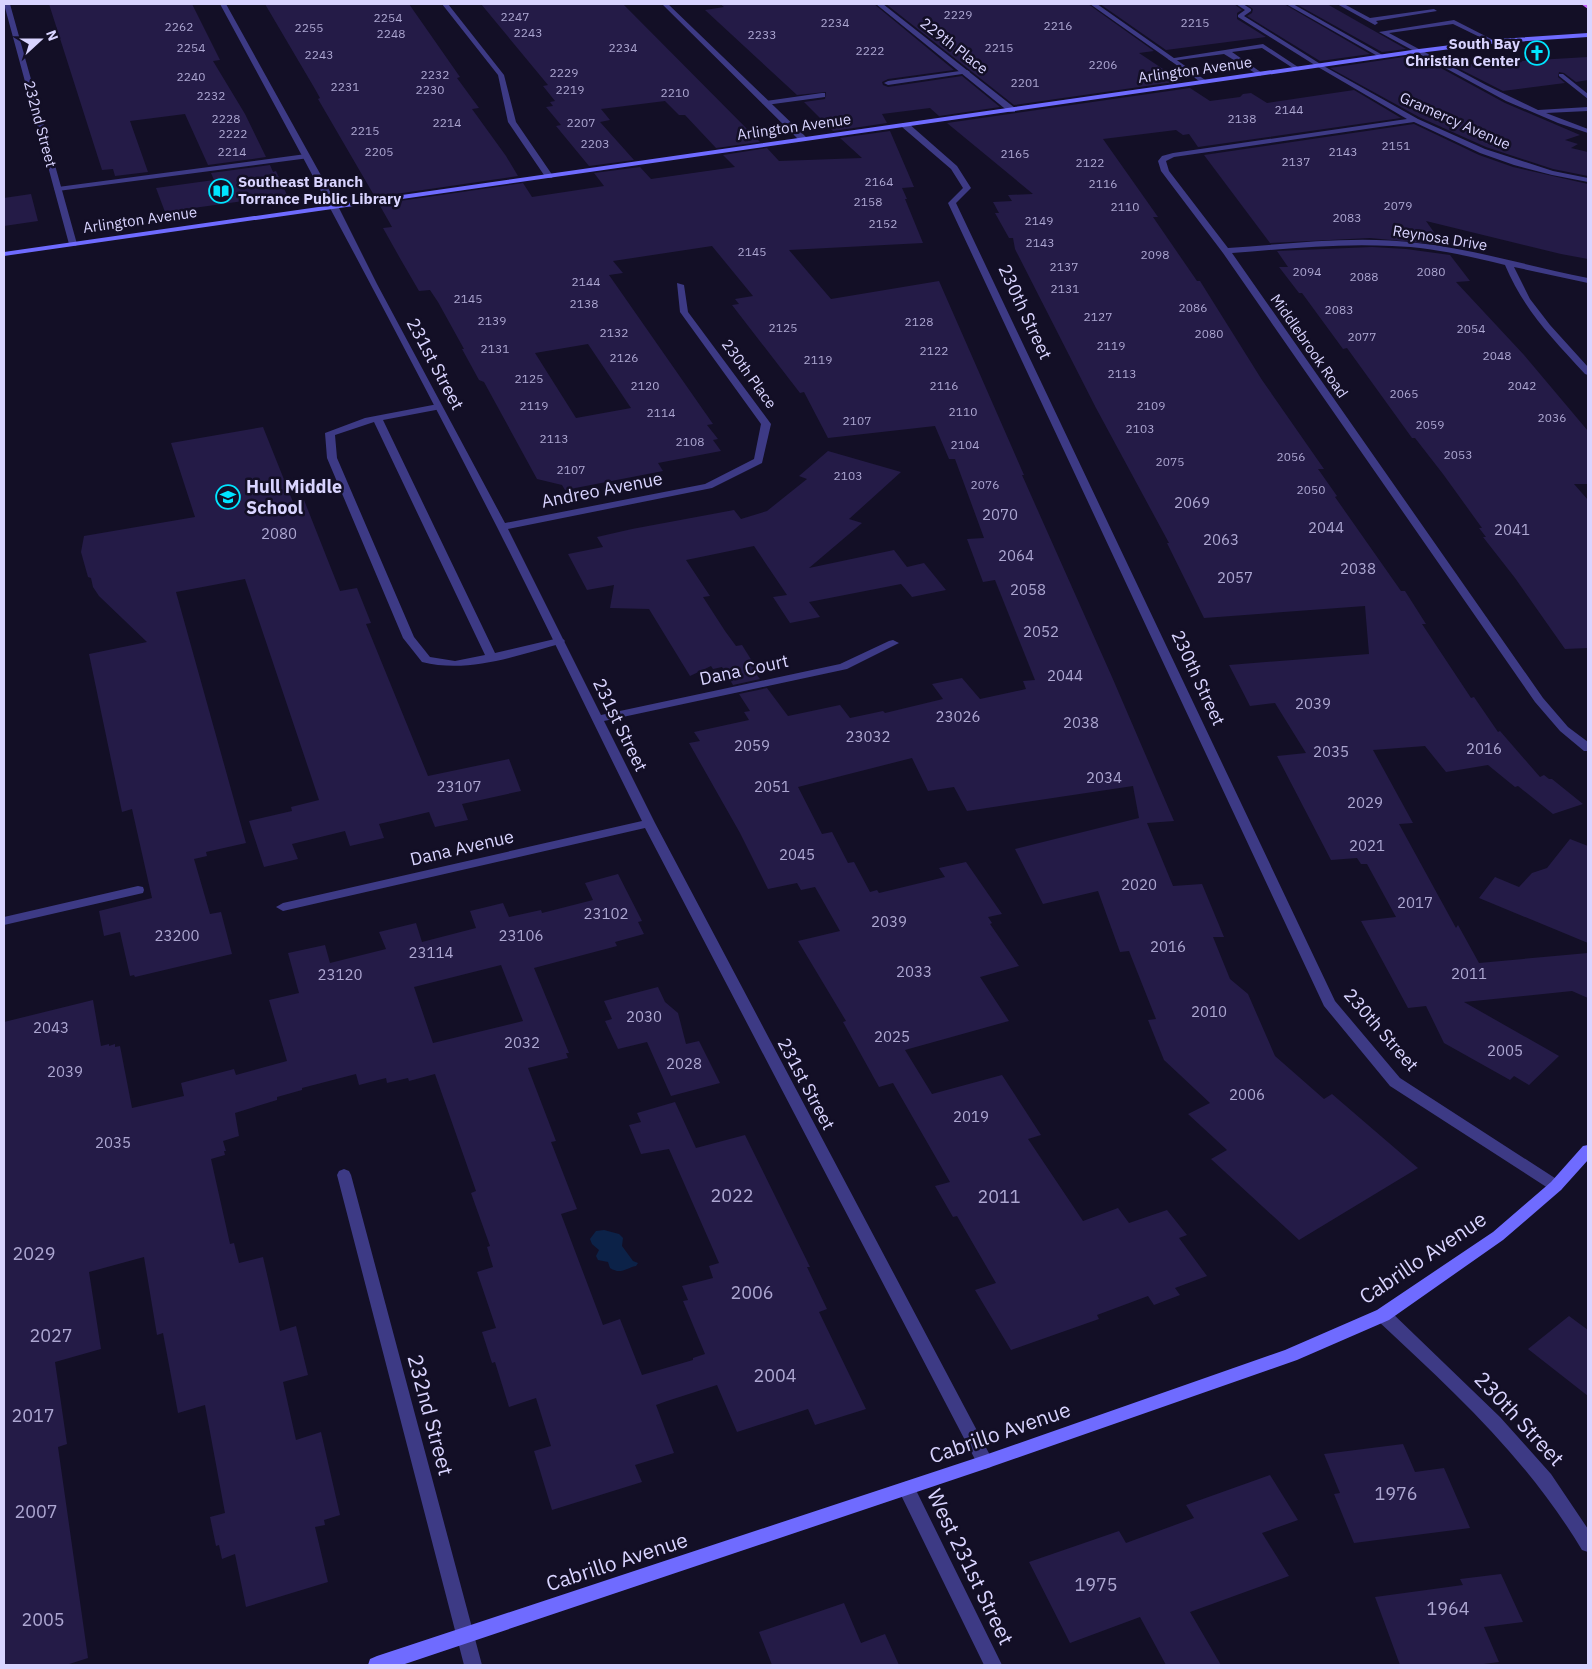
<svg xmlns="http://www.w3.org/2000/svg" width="1592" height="1669" font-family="'IBM Plex Sans',sans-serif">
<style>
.water{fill:#0c2248}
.building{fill:#241b47;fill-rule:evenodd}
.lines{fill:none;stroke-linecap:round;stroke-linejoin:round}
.lane{fill:#3d3a85;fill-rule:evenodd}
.street{fill:#3d3a85;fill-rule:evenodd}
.secondary{fill:#6f6bff;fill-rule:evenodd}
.primary{fill:#c25bff;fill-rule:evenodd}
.labels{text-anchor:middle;stroke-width:5;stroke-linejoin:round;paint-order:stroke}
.far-number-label{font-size:12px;fill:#aca6d1}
.far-poi-label{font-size:15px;font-weight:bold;fill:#d9d4ff;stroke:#130f26;text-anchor:end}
.far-street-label{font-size:15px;fill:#d9d4ff;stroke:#130f26}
.number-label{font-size:15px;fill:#aca6d1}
.street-label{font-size:18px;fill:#d9d4ff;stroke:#130f26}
.poi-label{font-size:18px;font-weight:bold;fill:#d9d4ff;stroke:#130f26;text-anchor:start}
.near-number-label{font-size:18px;fill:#aca6d1}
.near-street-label{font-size:21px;fill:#d9d4ff;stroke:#130f26}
</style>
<rect width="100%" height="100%" fill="#130f26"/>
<!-- water -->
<path class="water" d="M604,1230l15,4 4,4 -1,8 11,15 5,2 -2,3c-10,2 -15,9 -26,2l-2,-6 -10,-2 -2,-4 3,-6 -7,-6 -2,-5 6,-8z"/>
<!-- building -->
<path class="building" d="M49,4h143l28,56 -7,1 32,53 21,43 -58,8 -23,-51 -55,7 18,51 -33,4 -2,-7 -11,1z
M265,4h144l51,73 -3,1 22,30 -7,1 34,47 12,20 -143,21 -57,-98 2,-1 -5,-9z
M481,4h142l137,138 -44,6 -31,-33h-6l-14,-14 -64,8 9,11 -10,2 34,38 -45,6 -33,-40 5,-1 -15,-18 7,-1 -3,-4 5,-1 -12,-15 5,-1z
M720,4h154l80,66 -66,9 -6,3 1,3 5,2 74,-11 38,31 -61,9 -9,-8 -48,6 5,9 -54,8 -29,-29 21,-3 1,-7 -29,3 -92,-85 19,-3z
M886,4h202l66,47 -15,2 42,28 -167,24z
M1100,4h134l8,6 -5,3v6l29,18 -100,13z
M1246,4h38l86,50 -50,7 -73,-45 5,-3 1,-4z
M1296,4h31l79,45 -24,3z
M1417,55l88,48 75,32 -15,5 13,4 -7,4 17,4v24l-35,-7 -67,-22 -67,-30 -89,-49z
M1588,57v23l-12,2 -12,-9 -5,-1 -1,5 7,6 -62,8 -51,-26z
M1190,88l20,13 30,-4 3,-3 8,-1 16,10 87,-13 47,28 -203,29 -9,-13 -6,1 -7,-5 -73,9 55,78h-5l44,64h3l62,99 62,89h-6l19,27 -2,1 66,94h4l21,33h-4l49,74 3,-1 24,35 2,-1 40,46 4,-2 5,4h3l31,25 -30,10 -35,-28 -3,1 -27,-22 -42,7 -21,-26 -52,4 40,73 -14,1 57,104 2,-3 21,38 109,-10v45l-16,-7 -108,11 95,54 -30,29 -15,-9 -4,4 -66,-37 -18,-37 -18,2 -47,-87 35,-4 -29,-53h-6l-4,-6 -26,2 -54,-104 29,-3 -31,-50 -25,3 -21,-41 140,-11 -4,-48 -161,12 -37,-75h2l-73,-135 -81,-159 -2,-11h-4l-14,-25h4l-6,-11 19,-1 -4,-6 25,-1 -86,-71z
M1414,124l65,31 34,12 75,17v75l-27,-5 -135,-33 17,24 -73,-7 -100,5 -66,-88z
M890,131l24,56 -12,1 5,11h-2l18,44 -134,7 42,49 108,-18 85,194h-2l90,202 62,144 -27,2 26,63 29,-2 22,53h-11l17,42 18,15 27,62 49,43 8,-5 86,74 -119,72 -88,-81 16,-9 -39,-36 22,-11 -46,-43 -16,-40 8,-1 -27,-68 -9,1 -22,-61 -55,13 -28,-55 124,-31 -6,-32 -166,25 -13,-24 -26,4 -16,-33 -114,29 24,47 10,-2 16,31 6,-1 16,30 7,-2 2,3 66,-16 -6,-9 27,-6 36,52 -14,3 4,6 -2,1 29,42 -39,11 29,44 -104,29 27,44 70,-19 39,60 -13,4 55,82 35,-13 11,15 38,-13 20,25 -8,3 28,38 -32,12 5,7 -26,10 -6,-9 -51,19 2,4 -88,31 -36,-60 21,-7 -39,-67 -4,1 -18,-31 15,-4 -57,-99 -14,4 -36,-65 3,-1 -48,-80 42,-10 -25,-44 -14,3 -4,-7 -29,6 -28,-56 -51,-90 11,-2 -6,-9 55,-12 -5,-8 6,-1 -11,-17 28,-6 21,28 52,-11 10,13 33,-7 2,2 58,-14 -11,-15 30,-6 18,21 46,-10 -3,-8 12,-1 -40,-100 -12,2 -16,-43 17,-1 -29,-79h-6l-14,-33 -107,12 -24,-46 -4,1 -68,-88 7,-1 -4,-5 18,-3 -41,-50 -99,15 10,12 -14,2 104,149 -6,1 11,14 -5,1 8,11 -63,12 5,8 -98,19 -3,-5 -25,-6 -53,-97 -5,-2 -17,-31h2l-26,-47 -8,-12 -11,1 -18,-31 -18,-32 9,-1 -13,-23 144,-21 9,14 72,-11 -10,-13 46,-6 11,12 84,-12 -12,-12 44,-7 12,13 83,-3 -22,-20zM588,344l43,64 -55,10 -41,-65z
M270,165l3,7 3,-1 11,24 -122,17 -9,-24 58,-8 -3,-7z
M31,194l7,27 -34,5v-28z
M1372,247l34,2 44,6 20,26 -14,1 68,73 64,76v53h-14l14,16v148l-23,1 -50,-71 -32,-41h3l-7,-9h3l-39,-54 -28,-36h-3l-65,-90 -4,1 -41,-56h-3l-20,-26h9l-11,-16z
M263,427l30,75 11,-2 36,91 17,-3 14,35 -5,1 62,152 81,-17 12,32 -59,13 6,16 -33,7 -6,-15 -50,12 5,14 -34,8 -5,-15 -53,13 6,15 -34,8 -15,-46 43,-10 -1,-4 28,-7 -74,-221 -69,13 70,251 -40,9 1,4 -13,3 16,55 11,-2 11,42 -97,23 -1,-2 -4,1 -10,-44 -16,4 -5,-25 53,-13 -20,-89 -10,3 -33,-158 58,-12 -48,-46 -6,-9 -2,-9 -3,-1 -7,-25 3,-16 111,-19 -24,-74z
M828,451l73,21 -52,47 13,4 -53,45 85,-18 13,17 17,-4 22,27 -34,7 -11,-13 -92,18 11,15 -30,6 -17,-26 14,-2 -33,-49 -68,14 24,36 -7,1 22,34 11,15 6,-1 15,24 -4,1 7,9 -27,6 -11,-18 -9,2 -2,-3 -21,10 -41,-67 -39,-1 4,-23 -27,5 -19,-36 35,-7 -6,-10 35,-8 102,-19 7,9 26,-8 40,-32 -8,-3z
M1570,839l18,7v97l-109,-45 16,-21 24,10 13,-14 15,-5z
M618,874l24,47 -4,1 6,12 -29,8 2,4 -83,22 35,85h-3l2,5 -40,10 28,73 -5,1 26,67 -16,5 42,111 17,-6 22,56 51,-15v-2l12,-4 -22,-53 5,-1 -6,-14 31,-8 -4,-12 10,-3 -50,-114 -28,5 -12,-29 12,-3 -4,-9 38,-11 21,46 49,-13 65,132h-3l20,42 -8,3 47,97 -51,16 -7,-16 -71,23 -20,-47 -50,16 -11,4 18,48 -39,12 7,17 -90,28 -18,-59 17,-5 -15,-48 -27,9 -14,-45 -3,1 -10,-31 14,-4 -19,-56 16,-5 -6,-20 3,-1 -19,-53 5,-2 -41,-117 -26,7 -1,-3 -21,5 -1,-5 -27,7 -3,-11 -54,14v2l-25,7v3l-42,13 4,23 -16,5 3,10h-2l1,4 -14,4 19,85 4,-1 5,20 24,-6 17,74 16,-5 12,49 -25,7 13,58 25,-8 19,83 -16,5 1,5 -10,2 13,55 -82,25 -11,-53 -13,5 -3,-14 -3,1 -6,-29 15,-4 -20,-108 -27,8 -15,-80 -6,2 -13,-78 -55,15 12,77 -46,13 12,82 -9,3 30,211 -22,7h-62v-643l89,-22 8,46 8,-2v2l6,-2v3l5,-1 12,62 52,-12 -3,-13 53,-14 2,6 51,-14 -18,-61 30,-7 -11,-40 37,-8 5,18 56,-14 -7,-17 37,-9 6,19 54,-14 -6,-17 33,-8 6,14 32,-7 1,3 51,-13 -8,-17zM501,965l22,56 -90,22 -19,-56z
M658,987l7,15 13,11 8,31 13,-3 21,42 -49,13 -24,-54 -29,7 -13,-28 7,-2 -8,-18z
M1569,1316l19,14v66l-60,-47z
M1403,1444l12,28 29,-4 26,60 -116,15 -20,-49 6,-1 -16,-39z
M1270,1475l28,45 -36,13 27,43 -99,36 31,53h-55l-26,-48 -70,26 -41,-81 90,-31 7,12 68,-25 -8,-13z
M1501,1574l22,48 -39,5 15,35 -23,3h-76l-25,-68 88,-12 -3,-6z
M844,1603l17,40 24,-9 14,31h-127l-13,-33z"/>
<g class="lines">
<!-- lane -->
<path class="lane" d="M1236,4h7l8,5v2l-7,5 78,49v2h-4l-80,-50v-2l7,-5z
M1286,4h7l93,53 -5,1z
M1337,4h7l26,14 64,-9 3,2 -61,10 2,2 -3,2z
M1454,20l43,22 -5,1 -39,-19 -64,9 97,52 52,25 50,-3v4l-42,2 42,16v4l-30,-10 -52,-22 -127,-69z
M1263,44l38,25 -5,1 -34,-22 -30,4 30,21 1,1 -3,2 -36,-22 -53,7 -3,-2z
M967,70l3,2 -1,1 -81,12 -4,-2 4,-2z
M1559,74h4l25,20v5l-29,-23z
M822,93h3v4l-59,8 -4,-2 4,-2z
M306,154h3v4l-251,33 -4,-2 4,-2z
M438,404l3,1v4l-58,11 112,233 64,-15 4,1 2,2 -2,2c-45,12 -94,31 -141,19l-19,-24 -76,-180 -2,-25 40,-15zM374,422l111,233 -30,6 -25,-4 -16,-20 -77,-179 -2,-23z
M138,886l5,1 1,3 -1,3 -139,32v-8z"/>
<!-- street -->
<path class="street" d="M4,4h6l67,240 -1,2 -7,-2z
M220,4h6l112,202 39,78 128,239 200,-39 49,-25 7,-35 -81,-112 -3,-29 7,2 4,27 83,112 -9,39 -50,25 -204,41 93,186 239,-51 49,-23 4,-1 6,3 -52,26 -243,52 51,102 336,634 3,5 -3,5 -6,2 -6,-2 -334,-639 -362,83 -7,-4 7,-4 359,-82c-49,-98 -96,-197 -145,-294 -90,-176 -183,-350 -277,-523z
M442,4h6l56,71 12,47 37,54 -1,2h-6l-38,-56 -10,-47z
M662,4h6l138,133v4h-6z
M876,4h7l132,104v4h-6z
M1090,4h7l111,78 -6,1z
M1320,64l98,55 67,30 68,22 35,7v4l-36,-7 -38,-10 -34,-12 -66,-31 -240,35 -8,4 3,10 59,77c63,-4 127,-13 189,-5 58,6 114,24 171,35v5l-74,-16 16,32 20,26 38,42v8l-3,-1c-33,-36 -61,-64 -80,-109 -37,-9 -75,-18 -113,-19 -54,-3 -107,3 -160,7l311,445 25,29 20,15v9h-4l-24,-20 -25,-29 -312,-449 -62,-82 -3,-10 4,-5 11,-3 234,-34 -89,-52 -1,-1z
M902,123h6l49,43 14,22 -15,15 379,798 65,77 161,104 3,4 -3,4 -5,2 -5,-2 -161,-104 -66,-80 -376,-803 15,-15 -12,-19 -49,-42z
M344,1169l5,2 2,4 131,490h-18l-127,-490 2,-4z
M1383,1309l6,1 111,107 51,57 37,55v23l-6,-2c-56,-93 -127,-157 -205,-230l-2,-5 2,-5z
M907,1481l6,3 89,181h-18l-86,-176 3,-5z"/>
<!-- secondary -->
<path class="secondary" d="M1588,33v4l-89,6 -80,10 -1415,203v-4l1415,-203 80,-10z
M1588,1145v15l-27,30 -58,50 -114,80 -92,40 -312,109 -583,196h-34l2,-6 7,-3 608,-201 300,-105 92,-40 116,-78 58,-50 32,-36z"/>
<!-- primary -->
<path class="primary" d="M1581,4h7v5z"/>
</g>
<!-- icons -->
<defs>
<g id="church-ring" transform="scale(1.25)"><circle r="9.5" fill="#130f26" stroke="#00e5ff" stroke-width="1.5"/><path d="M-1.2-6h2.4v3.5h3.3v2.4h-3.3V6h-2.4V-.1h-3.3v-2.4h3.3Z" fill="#00e5ff"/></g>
<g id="library-ring" transform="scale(1.25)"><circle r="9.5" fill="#130f26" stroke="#00e5ff" stroke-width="1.5"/><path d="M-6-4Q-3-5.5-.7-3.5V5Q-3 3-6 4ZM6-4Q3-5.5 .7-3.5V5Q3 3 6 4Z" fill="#00e5ff"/></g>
<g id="school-ring" transform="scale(1.25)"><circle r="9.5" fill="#130f26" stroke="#00e5ff" stroke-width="1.5"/><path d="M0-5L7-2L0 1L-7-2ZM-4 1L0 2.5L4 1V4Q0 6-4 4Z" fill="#00e5ff"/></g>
</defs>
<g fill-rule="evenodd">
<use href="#church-ring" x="1537" y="53"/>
<use href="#library-ring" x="221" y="191"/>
<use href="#school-ring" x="228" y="497"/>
</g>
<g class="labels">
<!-- far-number labels -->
<g class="far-number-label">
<text x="958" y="19">2229</text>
<text x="515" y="21">2247</text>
<text x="388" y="22">2254</text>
<text x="835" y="27">2234</text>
<text x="1195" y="27">2215</text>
<text x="1058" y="30">2216</text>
<text x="179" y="31">2262</text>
<text x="309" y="32">2255</text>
<text x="528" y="37">2243</text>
<text x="391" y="38">2248</text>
<text x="762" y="39">2233</text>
<text x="191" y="52">2254</text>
<text x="623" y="52">2234</text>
<text x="999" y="52">2215</text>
<text x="870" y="55">2222</text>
<text x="319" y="59">2243</text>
<text x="1103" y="69">2206</text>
<text x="564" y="77">2229</text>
<text x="435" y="79">2232</text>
<text x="191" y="81">2240</text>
<text x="1025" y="87">2201</text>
<text x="345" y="91">2231</text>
<text x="430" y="94">2230</text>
<text x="570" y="94">2219</text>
<text x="675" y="97">2210</text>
<text x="211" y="100">2232</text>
<text x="1289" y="114">2144</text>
<text x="226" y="123">2228</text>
<text x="1242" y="123">2138</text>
<text x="447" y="127">2214</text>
<text x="581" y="127">2207</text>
<text x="365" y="135">2215</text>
<text x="233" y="138">2222</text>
<text x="595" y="148">2203</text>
<text x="1396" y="150">2151</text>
<text x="232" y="156">2214</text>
<text x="379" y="156">2205</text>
<text x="1343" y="156">2143</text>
<text x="1015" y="158">2165</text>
<text x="1296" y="166">2137</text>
<text x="1090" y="167">2122</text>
<text x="879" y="186">2164</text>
<text x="1103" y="188">2116</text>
<text x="868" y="206">2158</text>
<text x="1398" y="210">2079</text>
<text x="1125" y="211">2110</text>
<text x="1347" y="222">2083</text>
<text x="1039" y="225">2149</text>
<text x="883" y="228">2152</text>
<text x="1040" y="247">2143</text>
<text x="752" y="256">2145</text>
<text x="1155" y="259">2098</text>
<text x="1064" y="271">2137</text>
<text x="1307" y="276">2094</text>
<text x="1431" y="276">2080</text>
<text x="1364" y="281">2088</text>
<text x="586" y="286">2144</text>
<text x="1065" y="293">2131</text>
<text x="468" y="303">2145</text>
<text x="584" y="308">2138</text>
<text x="1193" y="312">2086</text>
<text x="1339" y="314">2083</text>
<text x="1098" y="321">2127</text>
<text x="492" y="325">2139</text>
<text x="919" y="326">2128</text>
<text x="783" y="332">2125</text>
<text x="1471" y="333">2054</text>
<text x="614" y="337">2132</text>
<text x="1209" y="338">2080</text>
<text x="1362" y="341">2077</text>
<text x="1111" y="350">2119</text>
<text x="495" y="353">2131</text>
<text x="934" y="355">2122</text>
<text x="1497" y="360">2048</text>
<text x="624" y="362">2126</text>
<text x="818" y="364">2119</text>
<text x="1122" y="378">2113</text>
<text x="529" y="383">2125</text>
<text x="645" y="390">2120</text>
<text x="944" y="390">2116</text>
<text x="1522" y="390">2042</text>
<text x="1404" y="398">2065</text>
<text x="534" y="410">2119</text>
<text x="1151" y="410">2109</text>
<text x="963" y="416">2110</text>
<text x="661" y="417">2114</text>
<text x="1552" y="422">2036</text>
<text x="857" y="425">2107</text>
<text x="1430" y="429">2059</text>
<text x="1140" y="433">2103</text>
<text x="554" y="443">2113</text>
<text x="690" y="446">2108</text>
<text x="965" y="449">2104</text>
<text x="1458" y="459">2053</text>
<text x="1291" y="461">2056</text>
<text x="1170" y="466">2075</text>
<text x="571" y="474">2107</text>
<text x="848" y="480">2103</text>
<text x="985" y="489">2076</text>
<text x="1311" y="494">2050</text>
</g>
<!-- far-poi labels -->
<g class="far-poi-label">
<text x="1520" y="49">South Bay<tspan x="1520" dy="17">Christian Center</tspan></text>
<text x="238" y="187" text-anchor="start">Southeast Branch<tspan x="238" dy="17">Torrance Public Library</tspan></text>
</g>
<!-- far-street labels -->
<g class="far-street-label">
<text transform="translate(954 46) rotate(38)" y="5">229th Place</text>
<text transform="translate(1195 70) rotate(-8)" y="5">Arlington Avenue</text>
<text transform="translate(1455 121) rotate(24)" y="5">Gramercy Avenue</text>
<text transform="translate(40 124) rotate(75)" y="5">232nd Street</text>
<text transform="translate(794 127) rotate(-8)" y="5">Arlington Avenue</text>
<text transform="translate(140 220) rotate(-8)" y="5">Arlington Avenue</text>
<text transform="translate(1440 238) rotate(9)" y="5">Reynosa Drive</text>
<text transform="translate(1309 346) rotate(55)" y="5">Middlebrook Road</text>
<text transform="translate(749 374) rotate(54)" y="5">230th Place</text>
</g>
<!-- number labels -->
<g class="number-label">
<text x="1192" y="508">2069</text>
<text x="1000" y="520">2070</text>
<text x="1326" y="533">2044</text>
<text x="1512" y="535">2041</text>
<text x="279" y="539">2080</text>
<text x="1221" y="545">2063</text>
<text x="1016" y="561">2064</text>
<text x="1358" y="574">2038</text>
<text x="1235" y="583">2057</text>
<text x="1028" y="595">2058</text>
<text x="1041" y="637">2052</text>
<text x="1065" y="681">2044</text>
<text x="1313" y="709">2039</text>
<text x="958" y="722">23026</text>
<text x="1081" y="728">2038</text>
<text x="868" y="742">23032</text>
<text x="752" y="751">2059</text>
<text x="1484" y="754">2016</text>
<text x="1331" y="757">2035</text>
<text x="1104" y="783">2034</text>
<text x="459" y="792">23107</text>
<text x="772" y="792">2051</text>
<text x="1365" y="808">2029</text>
<text x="1367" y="851">2021</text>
<text x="797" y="860">2045</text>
<text x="1139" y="890">2020</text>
<text x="1415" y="908">2017</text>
<text x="606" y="919">23102</text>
<text x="889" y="927">2039</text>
<text x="177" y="941">23200</text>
<text x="521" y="941">23106</text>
<text x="1168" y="952">2016</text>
<text x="431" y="958">23114</text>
<text x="914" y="977">2033</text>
<text x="1469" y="979">2011</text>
<text x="340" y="980">23120</text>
<text x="1209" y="1017">2010</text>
<text x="644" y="1022">2030</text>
<text x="51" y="1033">2043</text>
<text x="892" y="1042">2025</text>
<text x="522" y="1048">2032</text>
<text x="1505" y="1056">2005</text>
<text x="684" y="1069">2028</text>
<text x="65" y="1077">2039</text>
<text x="1247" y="1100">2006</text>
<text x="971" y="1122">2019</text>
<text x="113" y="1148">2035</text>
</g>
<!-- street labels -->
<g class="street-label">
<text transform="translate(1025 312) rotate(65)" y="6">230th Street</text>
<text transform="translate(435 364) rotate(62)" y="6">231st Street</text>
<text transform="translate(602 490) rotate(-11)" y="6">Andreo Avenue</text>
<text transform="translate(744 670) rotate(-12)" y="6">Dana Court</text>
<text transform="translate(1198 678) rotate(65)" y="6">230th Street</text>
<text transform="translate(620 725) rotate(64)" y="6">231st Street</text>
<text transform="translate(462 848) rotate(-13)" y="6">Dana Avenue</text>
<text transform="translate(1381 1030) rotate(49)" y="6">230th Street</text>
<text transform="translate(806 1084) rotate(62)" y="6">231st Street</text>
</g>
<!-- poi labels -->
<g class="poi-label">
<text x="246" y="493">Hull Middle<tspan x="246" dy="21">School</tspan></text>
</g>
<!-- near-number labels -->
<g class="near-number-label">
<text x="732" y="1202">2022</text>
<text x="999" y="1203">2011</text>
<text x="34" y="1260">2029</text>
<text x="752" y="1299">2006</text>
<text x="51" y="1342">2027</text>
<text x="775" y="1382">2004</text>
<text x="33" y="1422">2017</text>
<text x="1396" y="1500">1976</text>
<text x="36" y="1518">2007</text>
<text x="1096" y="1591">1975</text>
<text x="1448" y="1615">1964</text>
<text x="43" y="1626">2005</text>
</g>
<!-- near-street labels -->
<g class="near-street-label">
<text transform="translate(1423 1258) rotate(-34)" y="7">Cabrillo Avenue</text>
<text transform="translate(430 1415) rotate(75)" y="7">232nd Street</text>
<text transform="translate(1519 1419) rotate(47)" y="7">230th Street</text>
<text transform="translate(1000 1433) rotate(-19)" y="7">Cabrillo Avenue</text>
<text transform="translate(617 1562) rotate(-18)" y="7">Cabrillo Avenue</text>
<text transform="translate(970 1567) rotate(64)" y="7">West 231st Street</text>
</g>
</g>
<!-- border -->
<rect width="1592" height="1669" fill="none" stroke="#d9d4ff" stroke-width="10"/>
<!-- north arrow -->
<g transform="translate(40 40) rotate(69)" stroke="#130f26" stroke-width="4" paint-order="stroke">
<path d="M0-4L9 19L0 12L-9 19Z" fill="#d9d4ff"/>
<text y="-8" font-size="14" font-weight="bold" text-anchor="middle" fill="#d9d4ff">N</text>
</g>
</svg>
